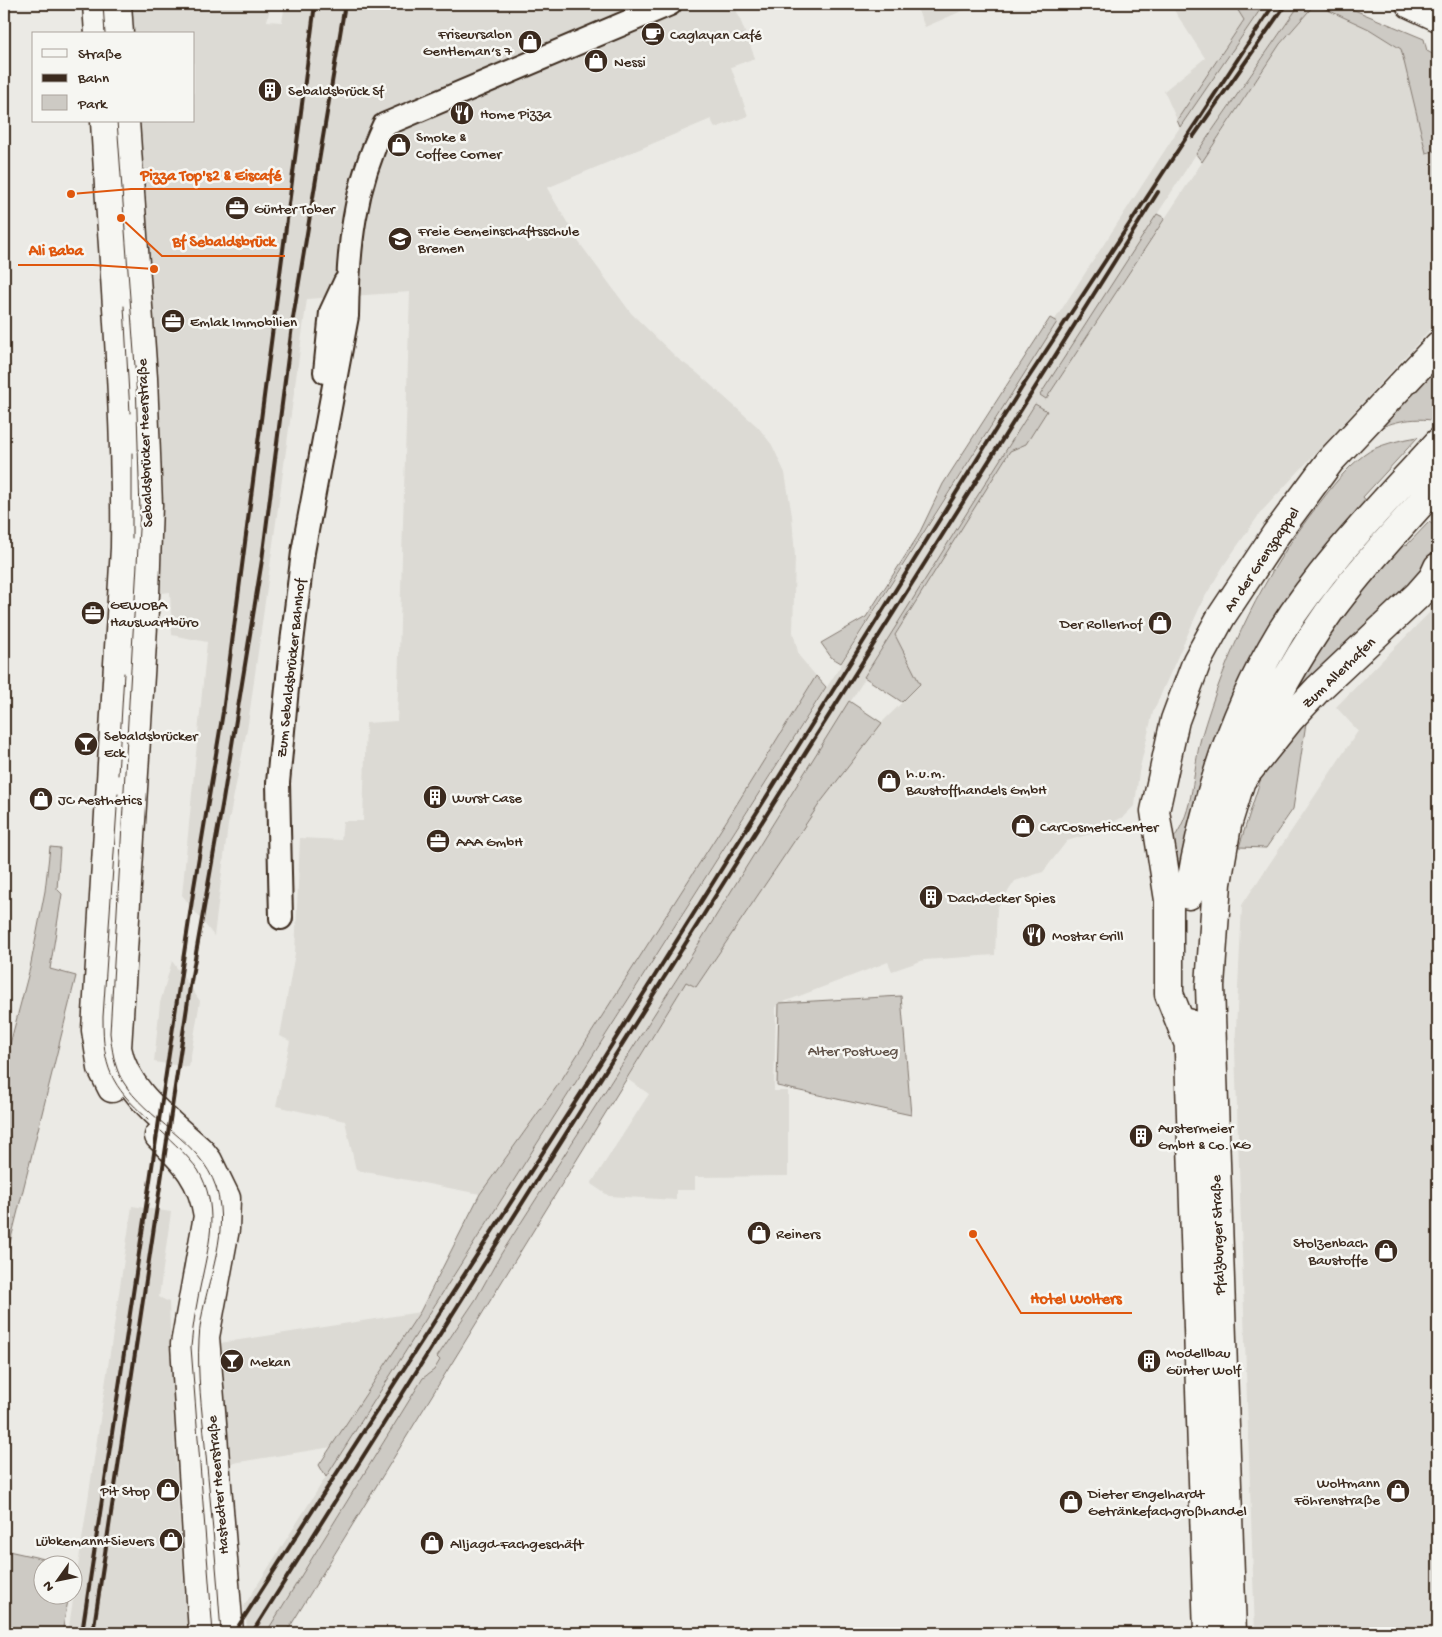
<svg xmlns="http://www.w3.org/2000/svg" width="1442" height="1637" font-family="'Gochi Hand',sans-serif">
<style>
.built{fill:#dcdad4}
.green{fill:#cdcac4;stroke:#847a71}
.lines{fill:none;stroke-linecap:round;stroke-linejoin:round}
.minor-casing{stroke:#3b2a1e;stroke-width:26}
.major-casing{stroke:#3b2a1e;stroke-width:31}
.highway-casing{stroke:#3b2a1e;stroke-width:31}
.minor{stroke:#f6f6f2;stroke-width:22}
.major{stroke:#f6f6f2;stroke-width:28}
.highway{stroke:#f6f6f2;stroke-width:28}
.tram{stroke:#3b2a1e;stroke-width:1}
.rail{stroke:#3b2a1e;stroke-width:4}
.labels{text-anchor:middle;stroke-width:5;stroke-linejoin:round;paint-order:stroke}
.poi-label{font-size:15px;fill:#3b2a1e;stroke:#f6f6f2;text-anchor:start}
.street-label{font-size:15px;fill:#3b2a1e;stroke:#f6f6f2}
.park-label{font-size:15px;fill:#605248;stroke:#f6f6f2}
.leader{fill:none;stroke:#df570d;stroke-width:2}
.callout-dot{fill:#df570d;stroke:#f6f6f2;stroke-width:2}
.callout-label{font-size:16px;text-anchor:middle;font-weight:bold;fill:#df570d;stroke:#f6f6f2;stroke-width:5;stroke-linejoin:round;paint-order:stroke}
</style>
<rect width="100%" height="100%" fill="#ebeae5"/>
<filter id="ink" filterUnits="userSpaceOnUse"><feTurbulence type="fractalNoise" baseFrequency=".02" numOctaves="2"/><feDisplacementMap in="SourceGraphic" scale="10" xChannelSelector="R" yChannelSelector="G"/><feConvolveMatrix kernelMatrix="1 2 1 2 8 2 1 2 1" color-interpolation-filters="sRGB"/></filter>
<g filter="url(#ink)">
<!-- built -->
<path class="built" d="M130,4h141l-4,17 15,1 3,-18h449l21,54 -24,9 17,49 -33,12 -4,-9 -164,69 31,53 53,72 46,45 19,14 62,55 14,18 13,28 7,43 3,41 -2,75 6,24 17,20 -89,144 -167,262 -80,112 -124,-24 -11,-49 -69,-15 14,-65 -10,-5 15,-83 5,-115 41,2 2,-19h20l3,-98 31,-2 13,-429 -103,7 -59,425 -20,101 -14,111 -32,-41 25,-253 -35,-7 -2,-43 -24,3 -13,-474h61v-87h-62z
M915,4h63l-53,23z
M1170,4h64l10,16 -67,100 -13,-29 41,-33z
M1264,4h36l-104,150 -155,241 5,4 234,-355 35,-40 54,25 32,20 25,104 12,-3v171l-177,191 -37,53 -21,35 -50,112 -14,60 -4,33 -12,12 -33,17 -23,7 -24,31 -28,9 -18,27 -2,47 -71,5 -32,11 -4,-9 -112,43 -2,86h14v85l-93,1v13h-19v10l-67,-4 -18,-12 58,-90 -22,-15 59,-97 10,5 124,-184 52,-71 48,-47 -25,-50 115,-185 16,-6 21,-33 -12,-7 -300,484 -234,366 -25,45 -39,58 3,3 -6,10 -11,8 -157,255h-18l-4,-27 694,-1094 119,-190 -3,-1 150,-231z
M1438,604v1029h-183l-20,-583 7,-145 116,-174 -22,-24z
M172,961l28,40 -11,66 -35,-5 6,-59z
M132,1206l39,6 -12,85 10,5 6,153 12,178h-119z
M420,1312l-88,135 -105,17 -7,-121z"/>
<!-- green -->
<path class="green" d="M1234,4h30l-84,123 -3,-7 67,-100z
M1300,4h40l84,35 3,12 11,6v93l-12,3 -25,-104 -32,-20 -54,-25 -35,40 -78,118 -6,-8z
M1157,214l8,4 -119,181 -6,-4z
M1050,318l7,4 -216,341 -10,-6 -10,-14 45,-26 52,-81 25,-52z
M1438,354v67c-27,-5 -48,1 -72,13z
M1035,404l12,7 -21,33 -16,7 -115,184 25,49 -18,18 -38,-25z
M1418,437l-55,60 5,6 -70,85 -115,316 -10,-65c22,-29 19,-67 28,-101 25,-85 62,-163 117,-233 13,-17 28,-37 46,-50 14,-11 37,-15 54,-18z
M1429,522l9,6 -1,21 -11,24 -146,142 57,-96 65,-76 4,3z
M816,676l10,11 -500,790 -7,-12 101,-153 60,-118 80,-112 167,-262z
M849,701l33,22 -62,80 -124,184 -10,-5 -400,651h-20l157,-255 11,-8 6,-10 -3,-3 39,-58 25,-45 177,-277z
M1304,721l2,2 -13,86 -27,39 -27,-1 22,-69 17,-26z
M50,847l10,1 -3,41 5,5 -12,75 26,7 -72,291v-200l26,-99 15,-77z
M901,996l10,119 -134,-29 2,-83z
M4,1550l63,14h-25v30l27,1 -7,38h-58z"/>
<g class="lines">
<!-- minor casing -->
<g class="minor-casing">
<path id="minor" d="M325,372l6,-60 14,-30
M281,918l-3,-135 11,-116 14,-115 44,-236c1,-68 7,-129 37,-191l286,-121"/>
</g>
<!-- major casing -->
<g class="major-casing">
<path id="major" d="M97,4l2,30
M117,4l2,30
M1410,4l28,13
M105,121c8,142 22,285 20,427l-29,482 6,38 10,20
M125,121l18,257 5,127 -3,89 -28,454c8,45 52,74 84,104l7,9 18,37 -1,31 -20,108 24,296
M1188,1023l20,610
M1188,1042l-19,-48v-94l-14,-89 20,-91 22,-59 24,-44 55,-83 54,-73 108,-115
M159,1136c27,26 43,42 49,80l-23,128 18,289
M1232,1633l-22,-647 7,-103 10,-58 14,-45 48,-60 29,-31 100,-94 15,-17 5,-11"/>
</g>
<!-- highway casing -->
<g class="highway-casing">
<path id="highway" d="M1241,780c21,-60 51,-116 88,-168 33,-45 72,-86 109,-128
M1189,895c15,-93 43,-182 92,-263 43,-69 103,-129 157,-189"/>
</g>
<!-- minor -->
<use href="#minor" class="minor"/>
<!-- major -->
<use href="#major" class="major"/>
<!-- highway -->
<use href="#highway" class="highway"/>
<!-- tram -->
<path class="tram" d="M103,4l2,30
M117,121l19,259 4,132 -30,521c2,16 4,33 12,47 25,41 78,60 94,107 16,52 -15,102 -17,153 -2,34 3,70 6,105 6,63 12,125 16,188
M124,306l6,107
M132,538v-85
M118,775l6,-102
M118,793l-15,224c0,51 7,68 45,102
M161,1131c13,12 27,25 37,39 21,36 12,70 4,108 -5,23 -9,45 -11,69l22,286"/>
<!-- rail -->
<path class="rail" d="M1193,137l93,-133
M82,1633l112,-746 29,-175 92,-708
M93,1633l97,-646 33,-187 39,-240 31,-242 52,-314
M234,1633l367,-571 420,-673 253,-385
M252,1633l906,-1441"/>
</g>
</g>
<!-- icons -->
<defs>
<g id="cafe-disc" transform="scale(1.25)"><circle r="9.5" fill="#3b2a1e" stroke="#f6f6f2"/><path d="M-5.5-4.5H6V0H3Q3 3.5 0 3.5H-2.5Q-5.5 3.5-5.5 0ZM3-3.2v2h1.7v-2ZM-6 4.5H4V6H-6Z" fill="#fff"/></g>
<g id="shop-disc" transform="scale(1.25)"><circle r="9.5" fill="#3b2a1e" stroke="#f6f6f2"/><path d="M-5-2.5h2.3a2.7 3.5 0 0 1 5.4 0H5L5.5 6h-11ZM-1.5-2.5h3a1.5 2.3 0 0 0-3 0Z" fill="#fff"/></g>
<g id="building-disc" transform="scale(1.25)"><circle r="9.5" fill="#3b2a1e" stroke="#f6f6f2"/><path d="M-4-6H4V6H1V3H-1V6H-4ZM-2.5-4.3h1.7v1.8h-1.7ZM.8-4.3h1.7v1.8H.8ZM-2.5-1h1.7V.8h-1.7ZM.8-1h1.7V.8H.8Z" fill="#fff"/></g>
<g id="restaurant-disc" transform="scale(1.25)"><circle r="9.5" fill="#3b2a1e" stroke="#f6f6f2"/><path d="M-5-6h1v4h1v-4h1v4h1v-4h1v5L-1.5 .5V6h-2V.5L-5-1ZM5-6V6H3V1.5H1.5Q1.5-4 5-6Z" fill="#fff"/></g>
<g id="office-disc" transform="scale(1.25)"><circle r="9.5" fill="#3b2a1e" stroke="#f6f6f2"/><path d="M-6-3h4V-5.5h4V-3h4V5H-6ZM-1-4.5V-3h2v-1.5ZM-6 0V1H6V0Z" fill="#fff"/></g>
<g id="school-disc" transform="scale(1.25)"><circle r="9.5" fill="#3b2a1e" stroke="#f6f6f2"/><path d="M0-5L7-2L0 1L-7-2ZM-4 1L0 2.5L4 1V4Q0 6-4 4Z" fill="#fff"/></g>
<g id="bar-disc" transform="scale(1.25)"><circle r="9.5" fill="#3b2a1e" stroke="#f6f6f2"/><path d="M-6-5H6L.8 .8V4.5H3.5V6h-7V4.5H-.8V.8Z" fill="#fff"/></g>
</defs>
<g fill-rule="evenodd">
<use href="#cafe-disc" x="653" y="34"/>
<use href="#shop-disc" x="530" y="42"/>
<use href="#shop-disc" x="596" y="61"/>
<use href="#building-disc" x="270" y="90"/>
<use href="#restaurant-disc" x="462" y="113"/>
<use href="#shop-disc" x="399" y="145"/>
<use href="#office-disc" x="237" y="208"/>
<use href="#school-disc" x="400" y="239"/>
<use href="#office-disc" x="173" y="321"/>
<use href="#office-disc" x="93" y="613"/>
<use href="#shop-disc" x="1160" y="623"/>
<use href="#bar-disc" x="86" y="744"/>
<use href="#shop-disc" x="889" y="781"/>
<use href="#building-disc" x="435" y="797"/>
<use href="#shop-disc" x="41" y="799"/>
<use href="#shop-disc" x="1023" y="826"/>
<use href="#office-disc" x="438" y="841"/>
<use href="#building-disc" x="931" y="897"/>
<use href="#restaurant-disc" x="1034" y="935"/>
<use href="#building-disc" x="1141" y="1136"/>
<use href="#shop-disc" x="759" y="1233"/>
<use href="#shop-disc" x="1386" y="1251"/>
<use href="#bar-disc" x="232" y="1361"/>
<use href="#building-disc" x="1149" y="1361"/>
<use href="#shop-disc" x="168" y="1490"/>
<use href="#shop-disc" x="1398" y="1491"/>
<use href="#shop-disc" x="1071" y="1502"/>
<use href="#shop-disc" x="171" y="1540"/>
<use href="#shop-disc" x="432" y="1543"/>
</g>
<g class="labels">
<!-- poi labels -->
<g class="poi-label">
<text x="512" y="38" text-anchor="end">Friseursalon<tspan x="512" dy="17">Gentleman‘s 7</tspan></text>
<text x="670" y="39">Caglayan Café</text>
<text x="614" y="66">Nessi</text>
<text x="288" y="95">Sebaldsbrück Sf</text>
<text x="480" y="118">Home Pizza</text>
<text x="416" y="141">Smoke &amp;<tspan x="416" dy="17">Coffee Corner</tspan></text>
<text x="254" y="213">Günter Tober</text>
<text x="418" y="235">Freie Gemeinschaftsschule<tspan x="418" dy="17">Bremen</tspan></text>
<text x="190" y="326">Emlak Immobilien</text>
<text x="110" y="609">GEWOBA<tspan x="110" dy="17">Hauswartbüro</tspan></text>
<text x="1142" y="628" text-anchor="end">Der Rollerhof</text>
<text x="104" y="740">Sebaldsbrücker<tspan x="104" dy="17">Eck</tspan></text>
<text x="906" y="777">h.u.m.<tspan x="906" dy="17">Baustoffhandels GmbH</tspan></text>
<text x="452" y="802">Wurst Case</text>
<text x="58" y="804">JC Aesthetics</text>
<text x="1040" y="831">CarCosmeticCenter</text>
<text x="456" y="846">AAA GmbH</text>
<text x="948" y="902">Dachdecker Spies</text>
<text x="1052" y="940">Mostar Grill</text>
<text x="1158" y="1132">Austermeier<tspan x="1158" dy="17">GmbH &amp; Co. KG</tspan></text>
<text x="776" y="1238">Reiners</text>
<text x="1368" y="1247" text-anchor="end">Stolzenbach<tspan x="1368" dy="17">Baustoffe</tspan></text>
<text x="1166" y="1357">Modellbau<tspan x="1166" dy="17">Günter Wolf</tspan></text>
<text x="250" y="1366">Mekan</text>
<text x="1380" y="1487" text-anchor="end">Woltmann<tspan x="1380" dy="17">Föhrenstraße</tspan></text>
<text x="150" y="1495" text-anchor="end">Pit Stop</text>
<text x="1088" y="1498">Dieter Engelhardt<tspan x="1088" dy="17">Getränkefachgroßhandel</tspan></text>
<text x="154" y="1545" text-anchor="end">Lübkemann+Sievers</text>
<text x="450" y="1548">Alljagd-Fachgeschäft</text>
</g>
<!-- street labels -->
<g class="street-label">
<text transform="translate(144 443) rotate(-92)" y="5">Sebaldsbrücker Heerstraße</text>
<text transform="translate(1261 559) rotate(-56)" y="5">An der Grenzpappel</text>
<text transform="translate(290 668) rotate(-84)" y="5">Zum Sebaldsbrücker Bahnhof</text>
<text transform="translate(1338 672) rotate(-44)" y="5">Zum Allerhafen</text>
<text transform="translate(1217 1235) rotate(-92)" y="5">Pfalzburger Straße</text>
<text transform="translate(217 1485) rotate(-95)" y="5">Hastedter Heerstraße</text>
</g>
<!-- park labels -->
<g class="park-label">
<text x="853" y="1055">Alter Postweg</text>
</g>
</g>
<!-- callouts -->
<path class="leader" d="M71 194L131 189H292M121 218L162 256H285M154 269L93 265H18M973 1234L1021 1313H1132"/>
<g class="callout-dot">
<circle cx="71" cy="194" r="5"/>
<circle cx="121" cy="218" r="5"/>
<circle cx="154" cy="269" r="5"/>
<circle cx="973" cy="1234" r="5"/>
</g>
<g class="callout-label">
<text x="211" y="180">Pizza Top's2 &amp; Eiscafé</text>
<text x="224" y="246">Bf Sebaldsbrück</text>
<text x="56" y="255">Ali Baba</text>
<text x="1076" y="1303">Hotel Wolters</text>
</g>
<!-- margin -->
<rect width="1442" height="1637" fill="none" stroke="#f6f6f2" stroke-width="20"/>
<rect x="10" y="10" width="1422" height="1617" fill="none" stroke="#3b2a1e" stroke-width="2" filter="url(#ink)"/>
<!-- legend -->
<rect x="32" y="32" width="162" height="90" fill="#f6f6f2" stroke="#aba49d"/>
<rect x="42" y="49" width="25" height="8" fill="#f6f6f2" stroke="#aba49d"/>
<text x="78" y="58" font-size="15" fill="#3b2a1e">Straße</text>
<rect x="42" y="74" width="25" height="8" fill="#3b2a1e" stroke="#aba49d"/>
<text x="78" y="82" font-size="15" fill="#3b2a1e">Bahn</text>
<rect x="42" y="95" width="25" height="15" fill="#cdcac4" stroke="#aba49d"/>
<text x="78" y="108" font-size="15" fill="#3b2a1e">Park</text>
<!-- north arrow -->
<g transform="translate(58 1580) rotate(237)"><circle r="24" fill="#f6f6f2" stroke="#aba49d"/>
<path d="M0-4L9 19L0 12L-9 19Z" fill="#3b2a1e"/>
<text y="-8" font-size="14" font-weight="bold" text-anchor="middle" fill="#3b2a1e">N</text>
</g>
</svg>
